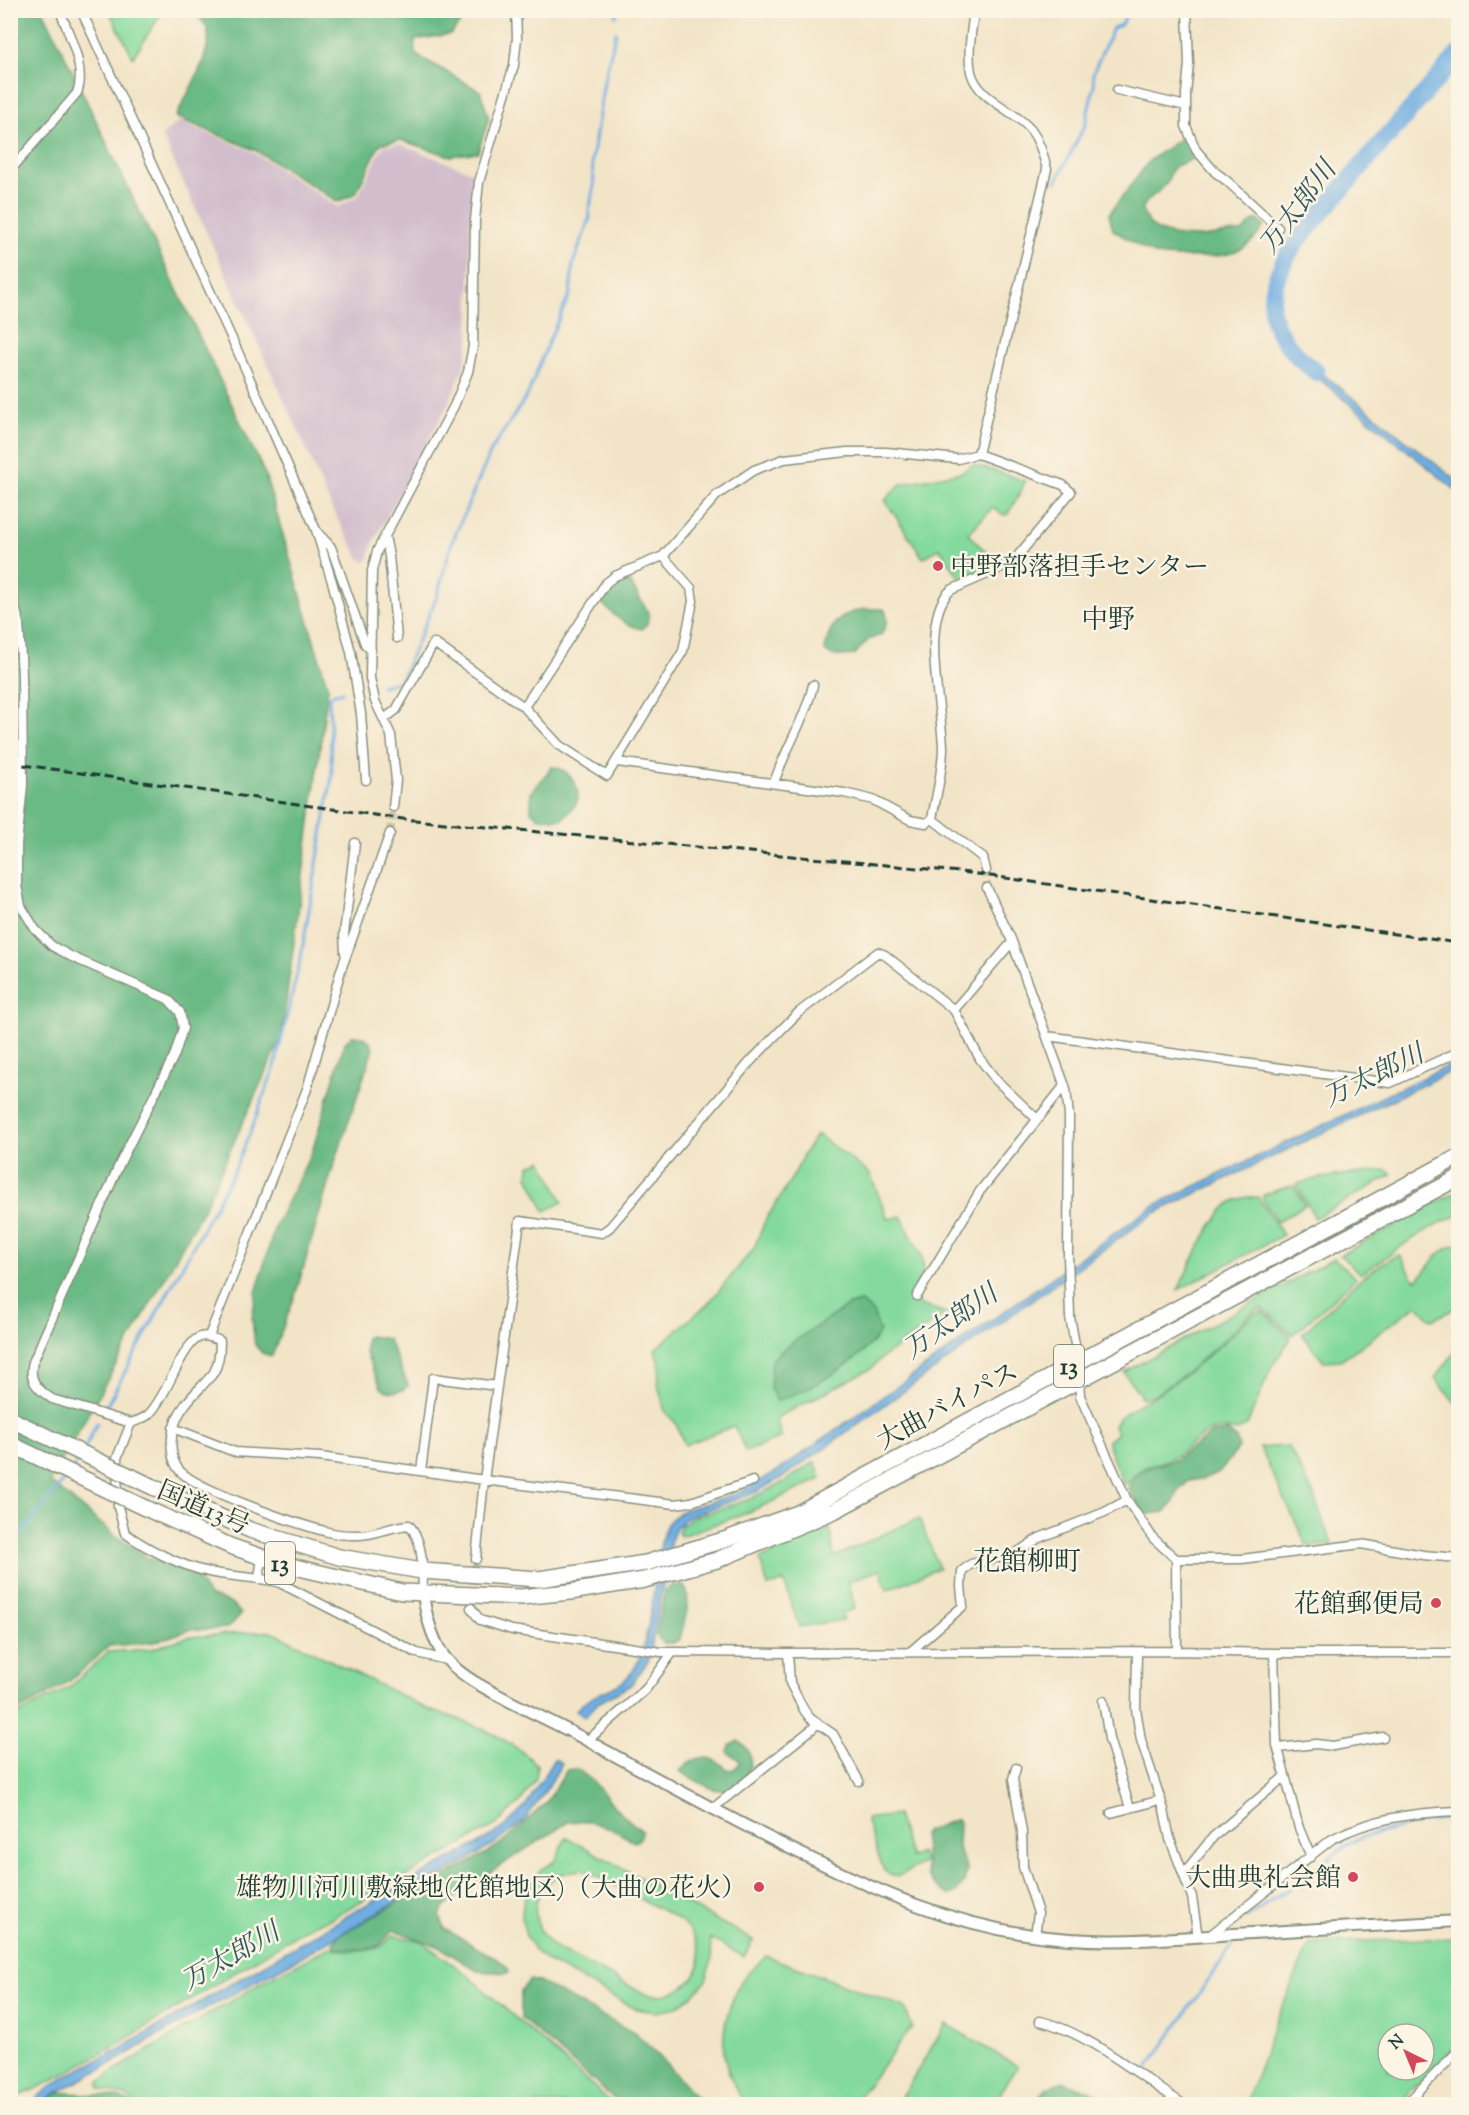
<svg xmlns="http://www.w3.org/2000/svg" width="1469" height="2115" font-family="'Sorts Mill Goudy','Noto Serif JP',serif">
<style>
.industrial{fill:#d1bdcc}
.green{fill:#84da9e;stroke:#528c69;stroke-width:1.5;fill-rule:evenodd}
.forest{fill:#6bba85;stroke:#457c5c;stroke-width:1.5}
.water{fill:#6faee2;stroke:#47768b;stroke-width:1.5}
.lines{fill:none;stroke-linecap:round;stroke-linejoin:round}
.stream{stroke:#6faee2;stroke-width:3}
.river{stroke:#6faee2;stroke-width:18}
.minor-tunnel{stroke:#c8c3aa;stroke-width:8;stroke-dasharray:8 4;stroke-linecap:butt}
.minor-casing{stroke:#88907e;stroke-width:11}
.tertiary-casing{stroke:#88907e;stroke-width:14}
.trunk-casing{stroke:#88907e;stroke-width:18}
.minor{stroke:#fff;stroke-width:8}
.tertiary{stroke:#fff;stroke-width:10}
.trunk{stroke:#fff;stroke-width:15}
.rail{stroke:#1f3d34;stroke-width:3;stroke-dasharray:9 4.5;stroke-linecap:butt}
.trunk-bridge-casing{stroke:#88907e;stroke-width:18;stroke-linecap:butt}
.trunk-bridge{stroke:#fff;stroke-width:15}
.poi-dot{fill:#d1495b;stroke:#fcf5e5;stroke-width:2}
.labels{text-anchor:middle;stroke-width:5;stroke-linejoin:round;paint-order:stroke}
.shield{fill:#fcf5e5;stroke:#617469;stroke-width:1.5}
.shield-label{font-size:24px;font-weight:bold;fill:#1f3d34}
.poi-label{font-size:26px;fill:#1f3d34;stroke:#fcf5e5;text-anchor:end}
.street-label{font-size:26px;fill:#1f3d34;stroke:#fcf5e5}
.water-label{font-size:27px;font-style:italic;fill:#335960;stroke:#fcf5e5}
.neighbourhood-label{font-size:27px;fill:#1f3d34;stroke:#fcf5e5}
</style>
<rect width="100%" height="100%" fill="#fcf5e5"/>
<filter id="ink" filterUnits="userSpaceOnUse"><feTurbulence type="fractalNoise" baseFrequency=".0167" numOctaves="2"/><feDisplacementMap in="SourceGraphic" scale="12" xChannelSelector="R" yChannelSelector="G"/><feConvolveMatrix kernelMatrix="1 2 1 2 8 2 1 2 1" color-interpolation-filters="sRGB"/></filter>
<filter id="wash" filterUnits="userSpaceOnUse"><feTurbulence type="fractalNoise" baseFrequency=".008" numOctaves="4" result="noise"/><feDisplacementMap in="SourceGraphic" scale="24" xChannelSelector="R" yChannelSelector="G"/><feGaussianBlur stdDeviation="1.35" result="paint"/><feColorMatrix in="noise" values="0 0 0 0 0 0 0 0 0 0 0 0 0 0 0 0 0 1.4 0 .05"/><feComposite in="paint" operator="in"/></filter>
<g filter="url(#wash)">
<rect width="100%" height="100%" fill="#f2e4c7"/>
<!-- industrial -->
<path class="industrial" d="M179,121l72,30 87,56 20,-11 25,-50 17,-2 76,30 -5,43 -2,125 -6,28 -17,38 -72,133 -7,21 -6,-2 -29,-51 -30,-70 -140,-303z"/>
<!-- green -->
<path class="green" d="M109,11v-1l54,1 -30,46z
M972,465l17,4 36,12 -5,13 -13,21 -5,-1 -9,-7 -25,27 26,26c-6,12 -22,15 -36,16l-18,-28 -17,10 -38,-58 16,-16 61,-12z
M817,1134l53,40 18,45 13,-3 20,39 3,14 -11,26 6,10 28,8 -64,44 -12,12 -95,49 6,19 -36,15 -12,-26 -49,19 -10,-23 -10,-10 -7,-28 2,-16 -5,-19 53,-45 46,-56 11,-27 30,-48 9,-20zM861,1302l-88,57 14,-13 62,-41z
M542,1160l21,42 -18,9 -17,-35 1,-10z
M1386,1170l6,5 -77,43 -19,-34 23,-6z
M1290,1186h4l11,19 -28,17 -14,-23v-4z
M1458,1191v24c-35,14 -66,38 -97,59l-21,-19z
M1248,1197h10l25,38 -105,55c11,-22 35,-78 56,-89 4,-2 10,-3 14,-4z
M1458,1245v62l-26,13 -15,-15 -57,42 -20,13 -17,1 -21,-27c24,-22 68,-70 98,-79l13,23 4,2c14,-13 19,-32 41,-35z
M1334,1258l22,20 -63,57 -31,-27 -8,3c-20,19 -88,86 -112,87l-18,-26z
M1262,1311l28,25v4l-18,26 -25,59 -9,6c-8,-2 -19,-3 -27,0 -13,5 -24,18 -35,25 -19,11 -34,5 -48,27l-5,1 -14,-35 -1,-8 9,-8 -3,-7c6,-14 28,-23 40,-30 37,-23 68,-52 100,-82z
M1458,1348v58l-23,-28z
M1285,1446l4,1 24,46 13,37 7,12 -1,3 -25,1 -47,-98z
M815,1462l6,17 -76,35 -64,22 -3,-3 4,-8 8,-6 60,-20 34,-17z
M919,1518l20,50 -52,22 -7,-20 -31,11 6,28 -13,4 1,7 -44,7 -15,-46 -16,6 -8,-28 70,-31 4,29z
M271,1631l161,80c37,10 78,27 105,54l-1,14 -15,22 -25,24 -170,96 -12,3 -199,122 -77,42 -27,11v-381l59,-31 38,-35 43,-3 37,-12z
M897,1815l14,43 9,-5 5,9 -28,15 -13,-6 -18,-52z
M566,1837l187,103 -9,17 -34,-19 2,22 -6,20 -13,16 -17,11 -20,5 -20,-3 -88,-47 -13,-11 -9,-15 -4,-17 1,-17 6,-16 12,-16 14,-9zM581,1870l13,4 82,44c44,30 22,85 -31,76l-94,-49c-30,-32 -14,-72 30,-75z
M392,1935l29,6 44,32 148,131h-475l-13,-9 -25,-6 -1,-6 13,-11 156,-93 62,-32c14,5 38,6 52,-1 5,-3 7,-7 10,-11z
M1458,1938v106l-60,60h-152l29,-80 34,-79 20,-3zM1388,2034h36v36h-36z
M766,1956l139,51 7,20 -59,77h-108c-22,-33 -28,-61 -14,-100 3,-8 6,-18 12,-25 6,-8 16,-15 23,-23z
M946,2024l71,42 -23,38h-97z"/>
<!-- forest -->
<path class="forest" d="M43,10l222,464 63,214 -47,351 -78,171 -153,272 65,53 33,23 45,15 16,23 23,8 9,10 -13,14 -39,2 -34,12 -46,4 -39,35 -34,20 -25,13 -1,-1703z
M464,11v7l-13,16 -36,6v14l65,37 9,27 -11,34 -28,4 -50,-16 -20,4 -24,49 -18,9 -83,-52 -79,-33c9,-20 39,-67 31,-89 -2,-6 -10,-12 -15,-17z
M1184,136l4,4 8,15c-10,10 -13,6 -21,12 -6,4 -5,12 -9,17 -8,10 -20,14 -24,26 2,4 4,9 7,13 11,14 42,15 59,13 12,-1 22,-5 34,-4l12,-12h5l5,6c-20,32 -44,31 -77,31 -11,0 -24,0 -33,-3 -14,-6 -27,-16 -41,-24l-4,-16 41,-54z
M618,577l10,2 21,35 -2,10 -5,5c-17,-3 -29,-14 -41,-27 1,-11 8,-18 17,-25z
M864,609h20c6,9 2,17 -3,26l-13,5 -14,15c-10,1 -22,3 -29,-4 3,-26 14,-37 39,-42z
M552,767c13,-1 26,16 26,29 0,10 -10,17 -16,23l-23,-1 -8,-7v-19z
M351,1036c12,0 18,0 22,13l-42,125 -35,119 -24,63 -10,-3 -7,-8 -3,-26 4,-26 19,-67 37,-74 32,-108z
M861,1302l12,11 7,19c-19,30 -70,58 -103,69l-7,-13 2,-29 15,-13 62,-41z
M369,1336l19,3 20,46c-5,9 -20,8 -27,3l-16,-37 1,-13z
M1228,1431l8,7 3,10 -20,25 -18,6 -12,2 -10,9 -6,14 -8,8 -17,2 -7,-5 -13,-21 7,-12 12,-8 28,-8 37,-27z
M673,1585h10c11,12 0,39 -3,54l-7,4h-10l-7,-8 9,-45z
M738,1741c29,16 2,56 -24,48 -6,-1 -12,-6 -17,-8 -6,-3 -12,-6 -17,-10 17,-18 31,-17 48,-1l6,-1 6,-6 -2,-4 -11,-7 2,-6z
M577,1769l16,12 25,30 24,20 -2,7 -5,4c-24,-13 -39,-24 -67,-20l-101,65 -23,21 -4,8 5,13 57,33 7,8 -1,3 -31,-2 -37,-24 -46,-17c-6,3 -8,10 -13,14 -11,8 -33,5 -45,4l-3,-5 5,-7 152,-85 18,-13 38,-35 21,-33z
M957,1819l2,3 -1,26 9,21 -3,14 -8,10 -7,2c-32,-17 -20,-31 -26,-60l3,-4z
M530,1980l9,2 97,52 22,21 45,49h-83l-99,-86v-28z
M1063,2081l49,19v4h-79l14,-16z
M60,2092l58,5 16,7h-92z"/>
<!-- water -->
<path class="water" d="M1299,355l157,125 2,3v9l-162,-132z
M1458,1061v7l-303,145 -369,262 -30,17 -70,26 -11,12 -4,10 -22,120 -18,25 -33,18 -13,14 -9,-6c21,-26 50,-16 64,-54 10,-28 13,-65 18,-94 2,-13 3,-29 10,-40 4,-5 9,-9 14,-12l58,-19 36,-20 379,-267z
M554,1759l8,4 -14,24 -23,33 -35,27 -175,102 -151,83 -46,28 -62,33 -16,11h-11l21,-17 17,-11 53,-27 244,-143 121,-66 20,-14 20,-19z"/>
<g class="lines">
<!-- stream -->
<path class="stream" d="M616,16v-6
M1056,182l29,-57 9,-39 -1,-13 20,-45 8,-3 9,-15
M381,686l17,-4 4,-5 35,-81 15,-54 40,-93 36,-55 20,-51 22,-49 3,-30 17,-47 -1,-5 5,-27 -2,-25 12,-79 12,-49
M106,1407l127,-234 17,-40 25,-67 26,-109 31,-181 -3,-80 13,-4
M85,1448l12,-25
M73,1469l7,-12
M10,1549l57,-73
M1246,1918l58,-40 45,-35 15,-6 66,-17 28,-2
M1145,2072l87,-126"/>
<!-- river -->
<path class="river" d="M1316,372c-53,-42 -57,-74 -20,-130l162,-187"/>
</g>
</g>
<g filter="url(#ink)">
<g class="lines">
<!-- minor-tunnel -->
<path class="minor-tunnel" d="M390,833l3,-26
M986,870l1,18
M471,1608l5,-49"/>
<!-- minor casing -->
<g class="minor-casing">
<path id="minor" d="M81,10l157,342 78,178 17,55 18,67 10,62 5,66
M974,10c-2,19 -7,43 -3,62 7,28 43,37 60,58 9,12 12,25 16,39l-69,285
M1187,10l2,54 -3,30v32l10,24 19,22 12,9 51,47
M1117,90l69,16
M10,171l67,-78c10,-25 -9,-59 -17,-83
M317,532l14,15 34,97 6,6
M385,536l4,20 8,82
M10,584l9,39 3,52 1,110 -6,59v41l4,21 14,23 17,17 20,11 96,42 12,13 3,16 -8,26 -55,109 -87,199c-5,18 4,27 19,37l79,24c5,-2 12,-4 17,-8 18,-16 33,-68 50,-77 8,-4 15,0 22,3 0,10 -1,22 -6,31 -3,5 -9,10 -12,14 -12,12 -24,25 -28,41 -4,14 -4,33 6,44 17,19 120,54 148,61 8,2 19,3 27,3 19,1 36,-9 54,-10 16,18 13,47 14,69
M524,707l35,38 48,31 76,-125 10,-50 -2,-13 -28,-32
M384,719l12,-9 38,-67 90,64 82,-124 9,-7 48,-20 54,-61 37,-25 30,-11 63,-7h39l72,7 20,-5 85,31 8,7 -55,66 -15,10 -50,22c-32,28 -9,119 -8,157 0,24 -7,49 -11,72
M617,762l227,31 29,7 37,20 16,3 6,-4
M774,783c11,-34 31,-63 39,-98
M393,807l3,-27 -5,-45 -16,-34 -5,-23 2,-107 5,-20 77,-145 14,-34 5,-26 2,-126 4,-38 35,-117 3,-27 -1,-28
M932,819l51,39 3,12
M987,888l24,51 55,150 3,27 -1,139 2,62 8,44 2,35 47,104 26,38 23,21h66l119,-15 62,11 35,3
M1012,942l-58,68 26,49 16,21 41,39
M345,953l-1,-19 11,-91
M1047,1036l343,47 68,-31
M917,1296l63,-105 85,-106
M209,1336l98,-247 34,-119 49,-137
M131,1423l-14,35 1,49 7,26c22,16 56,33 84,39 23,5 46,5 69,10l139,71 29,7
M173,1428l62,24 85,5 164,23 191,24 16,-2 62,-21
M421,1471l12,-93 64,8
M476,1559l8,-79 36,-259 82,12 8,-6 139,-164 28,-29 21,-21 80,-61 7,3 69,55
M1176,1559l1,92
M259,1578l3,-21
M471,1608l9,12 32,10 149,22h12
M910,1652l53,-46 -2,-20 1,-15 9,-7 44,-10 24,-16 66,-26 22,-12
M788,1653l2,30 14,27 6,8 23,16 26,47
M1137,1653l-1,56 5,31 23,70 6,29 22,58 6,40
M1274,1653l3,92 22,83 12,29
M1103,1701l6,38 21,69
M587,1741l59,-52 27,-37 115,1 389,-2 97,2h184
M1278,1748l38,-4 17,2 50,-9
M1016,1768l-3,11 9,53 1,35 15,46 -3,23
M712,1809l100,-80 5,-6
M1111,1813l50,-13
M1184,1873l29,-36 71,-60
M1209,1936l123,-97c40,-21 81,-26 126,-28
M1040,2021c47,11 103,57 143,83
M1406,2104l52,-53"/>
</g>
<!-- tertiary casing -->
<g class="tertiary-casing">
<path id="tertiary" d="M423,1594c3,22 11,54 27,69 18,18 41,28 63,40 26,13 52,25 77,39 73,40 145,80 220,116 71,35 143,66 222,77 66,10 135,4 202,-1 75,-5 150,-9 224,-13"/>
</g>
<!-- trunk casing -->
<g class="trunk-casing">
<path id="trunk" d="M153,1487l97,43 89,27 83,14 117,8 107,-16 78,-23 74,-27 660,-356
M145,1508l85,38 32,11 33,10 107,25 119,5 49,-5 74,-12 73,-20 117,-49 624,-333"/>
</g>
<!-- minor -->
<use href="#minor" class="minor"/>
<!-- tertiary -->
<use href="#tertiary" class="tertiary"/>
<!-- trunk -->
<use href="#trunk" class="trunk"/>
<!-- rail -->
<path class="rail" d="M10,763l393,56 567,54 488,70"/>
<!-- trunk-bridge casing -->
<g class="trunk-bridge-casing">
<path id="trunk-bridge" d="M10,1419l143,68
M10,1444l135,64"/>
</g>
<!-- trunk-bridge -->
<use href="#trunk-bridge" class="trunk-bridge"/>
</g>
</g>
<!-- markers -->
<g class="poi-dot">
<circle cx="938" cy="566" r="6"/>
<circle cx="1436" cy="1603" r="6"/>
<circle cx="1353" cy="1877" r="6"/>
<circle cx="759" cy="1887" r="6"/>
</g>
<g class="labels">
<!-- shield labels -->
<g class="shield">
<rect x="1054" y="1345" width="30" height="42" rx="4.5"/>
<rect x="265" y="1542" width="30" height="42" rx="4.5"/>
</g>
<g class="shield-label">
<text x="1069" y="1374">13</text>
<text x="280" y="1571">13</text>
</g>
<!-- poi labels -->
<g class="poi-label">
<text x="950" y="575" text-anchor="start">中野部落担手センター</text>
<text x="1424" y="1612">花館郵便局</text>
<text x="1341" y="1886">大曲典礼会館</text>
<text x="747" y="1896">雄物川河川敷緑地(花館地区)（大曲の花火）</text>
</g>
<!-- street labels -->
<g class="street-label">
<text transform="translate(947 1405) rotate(-28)" y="9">大曲バイパス</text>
<text transform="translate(204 1507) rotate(23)" y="9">国道13号</text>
</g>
<!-- water labels -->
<g class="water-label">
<text transform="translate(1297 207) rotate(-53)" y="9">万太郎川</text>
<text transform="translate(1373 1075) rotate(-26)" y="9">万太郎川</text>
<text transform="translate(950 1321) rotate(-35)" y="9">万太郎川</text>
<text transform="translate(230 1956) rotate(-30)" y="9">万太郎川</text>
</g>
<!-- neighbourhood labels -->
<g class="neighbourhood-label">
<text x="1108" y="628">中野</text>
<text x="1027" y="1570">花館柳町</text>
</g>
</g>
<!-- margin -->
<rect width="1469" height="2115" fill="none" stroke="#fcf5e5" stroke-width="36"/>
<!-- north arrow -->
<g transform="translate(1406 2052) rotate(317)"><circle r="28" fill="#fcf5e5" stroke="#a4ab9e" stroke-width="1.5"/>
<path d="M0-4.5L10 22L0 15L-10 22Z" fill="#d1495b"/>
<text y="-9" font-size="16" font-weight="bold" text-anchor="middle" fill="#1f3d34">N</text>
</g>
</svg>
